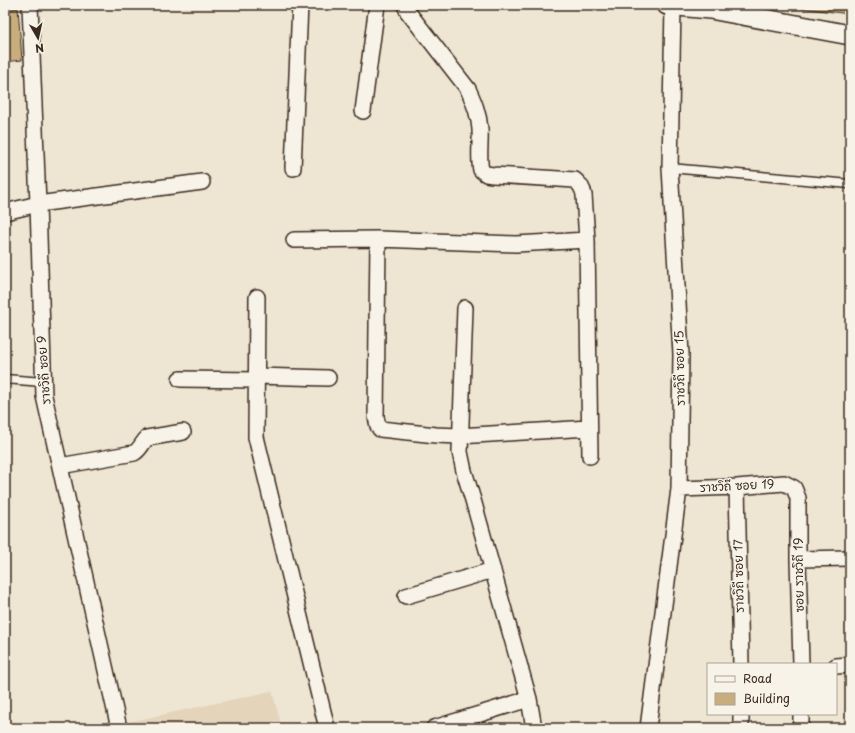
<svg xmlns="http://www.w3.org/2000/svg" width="855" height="733" font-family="'Playpen Sans','Playpen Sans Thai',sans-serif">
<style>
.built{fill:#e3d4ba}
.building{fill:#c8ad7e;stroke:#3b2a1e}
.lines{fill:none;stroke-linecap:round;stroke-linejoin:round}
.service-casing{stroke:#3b2a1e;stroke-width:11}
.minor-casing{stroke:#3b2a1e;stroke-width:18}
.tertiary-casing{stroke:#3b2a1e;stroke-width:22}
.service{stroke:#f7f3e8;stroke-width:8}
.minor{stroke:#f7f3e8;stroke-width:15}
.tertiary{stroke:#f7f3e8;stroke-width:19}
.labels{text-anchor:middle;stroke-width:3;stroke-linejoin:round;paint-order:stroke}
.street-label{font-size:12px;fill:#3b2a1e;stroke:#f7f3e8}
</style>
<rect width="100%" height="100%" fill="#eee5d3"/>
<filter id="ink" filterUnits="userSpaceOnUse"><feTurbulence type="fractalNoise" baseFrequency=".025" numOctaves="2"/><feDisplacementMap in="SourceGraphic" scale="8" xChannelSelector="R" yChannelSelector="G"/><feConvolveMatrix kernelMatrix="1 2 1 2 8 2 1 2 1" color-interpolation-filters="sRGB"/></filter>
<g filter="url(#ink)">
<!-- built -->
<path class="built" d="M272,691l10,37h-156l-2,-5z"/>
<!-- building -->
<path class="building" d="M776,5h74v9z
M18,8l4,52 -17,2v-52z"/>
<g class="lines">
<!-- service casing -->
<g class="service-casing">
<path id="service" d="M670,168l180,16
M5,379l38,3"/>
</g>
<!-- minor casing -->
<g class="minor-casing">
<path id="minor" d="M30,5l8,199 6,192 75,332
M405,5l3,7 60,77c6,13 11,25 12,40 1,14 -2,28 1,41l5,4 7,1 82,5c5,4 8,8 9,15l3,45
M363,111l14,-106
M293,168l7,-163
M5,212l33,-8 164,-22
M378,239l-2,178 2,9 2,3 56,6 23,1 130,-8
M294,240l84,-1 138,5 71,-4 3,216
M257,297l-1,140 71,291
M465,308l-5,144 4,19 9,29 56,199 5,29
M256,376l72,2
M180,379l76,1
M60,466l74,-13c6,-3 8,-10 13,-15l36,-6
M737,487l4,177
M679,489l58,-2 47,-4 10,5 4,10v61l3,105
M798,559l52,-1
M406,596l87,-26
M836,666l14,-1
M741,714v14
M434,728l95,-29
M648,728l31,-239 2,-135 -11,-186 3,-162
M801,728v-14"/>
</g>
<!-- tertiary casing -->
<g class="tertiary-casing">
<path id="tertiary" d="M667,5l43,4 140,26"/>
</g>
<!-- service -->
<use href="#service" class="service"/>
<!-- minor -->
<use href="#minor" class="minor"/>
<!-- tertiary -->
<use href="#tertiary" class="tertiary"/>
</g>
</g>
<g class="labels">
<!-- street labels -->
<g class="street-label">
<text transform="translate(680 368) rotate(-91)" y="4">ราชวิถี ซอย 15</text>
<text transform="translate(44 370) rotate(-94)" y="4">ราชวิถี ซอย 9</text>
<text transform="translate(737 486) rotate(-3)" y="4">ราชวิถี ซอย 19</text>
<text transform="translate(799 575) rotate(-91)" y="4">ซอย ราชวิถี 19</text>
<text transform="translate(739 576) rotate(-91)" y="4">ราชวิถี ซอย 17</text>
</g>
</g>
<!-- margin -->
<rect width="855" height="733" fill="none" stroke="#f7f3e8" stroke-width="20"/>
<rect x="10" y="10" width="835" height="713" fill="none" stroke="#3b2a1e" stroke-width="1.5" filter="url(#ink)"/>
<!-- legend -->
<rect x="707" y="663" width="130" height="52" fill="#f7f3e8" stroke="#aca397"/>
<rect x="715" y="676" width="20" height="6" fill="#f7f3e8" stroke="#aca397"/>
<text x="743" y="683" font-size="12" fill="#3b2a1e">Road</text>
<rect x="715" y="693" width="20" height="12" fill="#c8ad7e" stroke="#aca397"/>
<text x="743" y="703" font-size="12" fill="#3b2a1e">Building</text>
<!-- north arrow -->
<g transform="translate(38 38) rotate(171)" stroke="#f7f3e8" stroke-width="3" paint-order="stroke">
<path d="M0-3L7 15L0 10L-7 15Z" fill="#3b2a1e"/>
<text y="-6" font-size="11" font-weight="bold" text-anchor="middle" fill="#3b2a1e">N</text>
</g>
</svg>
